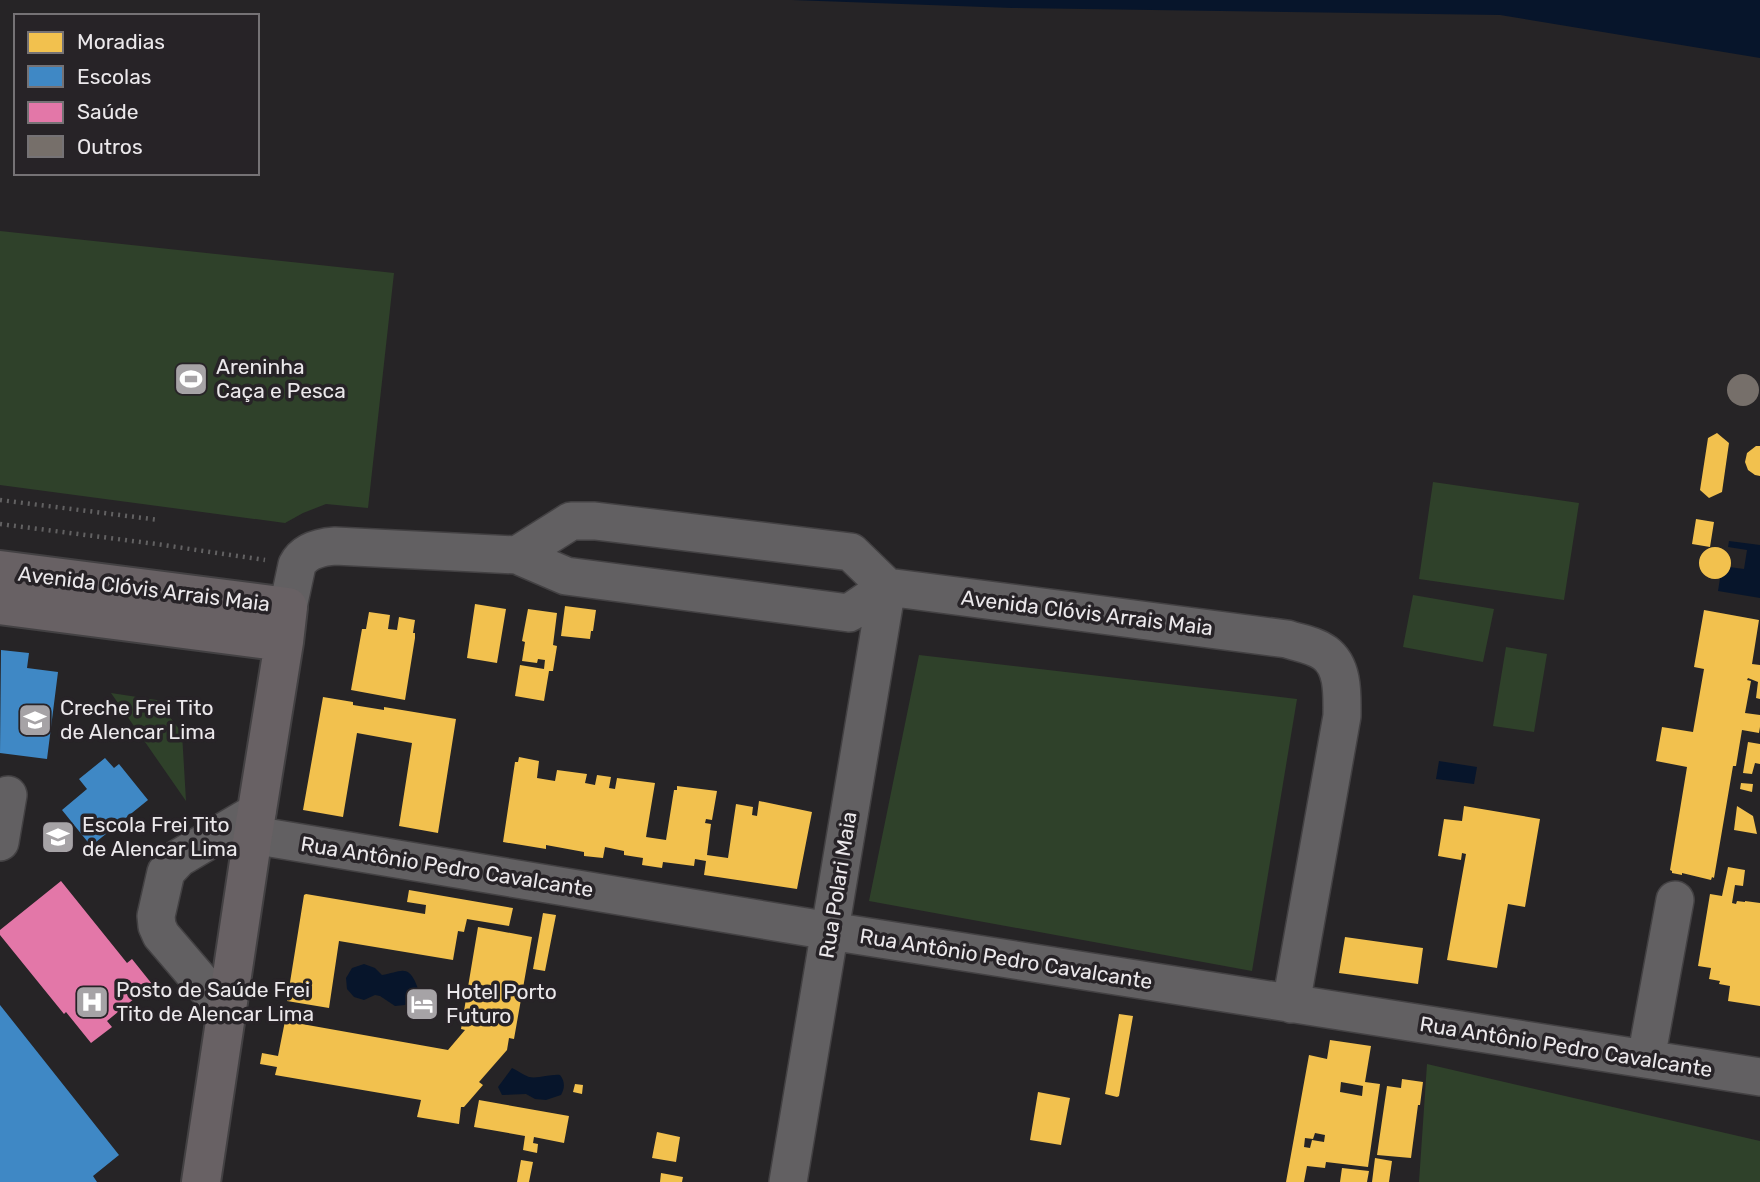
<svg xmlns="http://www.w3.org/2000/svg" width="1760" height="1182" font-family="Rubik,sans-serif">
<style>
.green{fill:#2f412a}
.water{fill:#07152b}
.homes{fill:#f2c14e;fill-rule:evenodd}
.schools{fill:#3f88c5}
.health{fill:#e377a8}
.building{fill:#766f6a}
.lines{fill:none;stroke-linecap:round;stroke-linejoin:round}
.minor-casing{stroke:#434143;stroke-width:40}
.major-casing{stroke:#434143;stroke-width:42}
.path{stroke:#626162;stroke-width:4.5;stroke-dasharray:2 5;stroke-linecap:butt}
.minor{stroke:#626062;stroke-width:37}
.major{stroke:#686164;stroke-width:38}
.labels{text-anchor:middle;stroke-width:7;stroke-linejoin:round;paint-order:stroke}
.poi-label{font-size:21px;fill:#ebe8eb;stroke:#272327;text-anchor:start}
.street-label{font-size:21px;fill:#ebe8eb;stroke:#272327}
</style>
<rect width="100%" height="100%" fill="#262426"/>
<!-- green -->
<path class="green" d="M0,231l394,42 -26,235 -42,-4 -23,9 -18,10 -285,-38z
M1433,482l146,21 -15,97 -145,-21z
M1413,595l81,14 -11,53 -80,-15z
M1506,647l41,7 -13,78 -41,-6z
M919,655l378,44 -45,272 -383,-70z
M111,693l46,7 25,33 4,68z
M1427,1064l333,77v41h-341z"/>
<!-- water -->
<path class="water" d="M792,0h968v58l-260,-43 -488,-7z
M1729,541l31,4v53l-42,-7 4,-25 22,3 3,-19 -19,-3z
M1439,761l38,6 -3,17 -38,-5z
M364,964l11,4 7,7c19,-3 27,-13 36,14l8,1 -1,12h-14l-6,3 -10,1 -15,-10 -5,-1 -11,5 -10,-3 -7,-8 -1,-11 6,-10z
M512,1068c5,2 11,7 17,9 9,2 21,-3 31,-2 5,6 5,13 1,20l-15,5 -11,-1 -9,-5 -24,1 -4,-8z"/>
<!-- homes -->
<path class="homes" d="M1717,433l12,10 -7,49 -13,6 -9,-8 8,-52z
M1756,446h4v30l-5,-1 -7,-5 -3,-8 2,-9z
M1696,519l18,3 -4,25 -18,-3z
M1699 563a16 16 0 1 1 32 0a16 16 0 1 1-32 0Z
M475,604l31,5 -9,54 -30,-5z
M565,606l31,4 -3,21h-2l-1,8 -29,-3z
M528,609l29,4 -4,32 4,1 -4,25h-4l-5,30 -29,-5 5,-31 24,4 1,-9 -7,-1 -1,4 -15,-2 3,-19 -3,-1z
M1704,610l55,10 -7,44 8,1v34l-4,-1 2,-16 -10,-4 -1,2 4,1 -6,32 15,2v12l-1,6 -17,-3 -6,36h-3l-19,112 -2,-1 -1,3 -29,-7v2l-10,-2v-2l-2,-1 17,-103 -31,-6 6,-34 31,5 11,-63 -10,-2z
M369,612l21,3 -2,14 9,1 2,-13 16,3 -2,13h2v5l-10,62 -54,-10 11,-61h4z
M323,697l30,5v3l31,5v-3l72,12 -18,114 -39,-7 13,-83 -55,-10 -14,84 -40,-7z
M1748,742l12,2v20l-5,-1 -3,11 -9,-1z
M519,757l20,4 -2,17 18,3 2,-11 30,4 -2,9 10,2 2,-10 14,2 -2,11 6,1 2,-11 38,5 -9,54 20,3 8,-50h3v-4l40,5 -5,29 -6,-1 -1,4 6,1 -4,31 21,3 8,-54 17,3 -1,8 5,1 2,-15 53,11 -15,77 -93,-14 2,-14 -11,-2 -1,7 -31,-4 -1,6 -20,-3 1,-7 -19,-3v-4l-19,-4 -2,11 -19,-2v-4l-38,-7v4l-43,-7 12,-80h3z
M1741,783l12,1 -1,8 -12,-3z
M1464,806l76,13 -15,88 -17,-3 -11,64 -50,-8 19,-106 -4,-1 -1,7 -23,-4 6,-37 18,2z
M1737,806l16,10 4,18 -23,-4z
M1728,867l17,3 -2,16 -8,-1 -3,18 4,1 1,-3 8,1v-1l15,2v103l-32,-5 2,-15 -11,-2 1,-3 -11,-2 2,-11 -13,-2 12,-72 12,2z
M409,890l104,18 -4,18 -42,-7 -3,13 -6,-1 -5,29 -114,-19 -10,67 -42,-7 17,-106 2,-1 119,20 1,-9 -19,-3z
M543,913l13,2 -11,56 -12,-2z
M478,927l54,10 -18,102 -5,-1 -2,12 -28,32 4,3 -19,22h-3l-2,17 -42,-7 4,-17 -146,-25 2,-8 -17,-3 2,-11 16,3 7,-35 163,29 17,-20 -4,-1z
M1345,937l78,11 -5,36 -79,-11z
M1119,1014l14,2 -14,80 -2,1 -12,-3z
M1330,1040l41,6 -6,36 15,2 -12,83 -42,-5 -1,6 -18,-2 -3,16h-18l23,-127 18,4zM1341,1082l22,4 -1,10 -22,-4zM1315,1133l10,2 -1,7 -12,-2 -2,8 -6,-1 1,-9 8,1z
M1402,1079l21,3 -3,23h-2l-7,53 -34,-3 10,-69 14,2z
M575,1084l8,1 -1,9 -9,-2z
M1038,1092l32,6 -9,47 -31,-5z
M479,1100l90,16 -5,27 -30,-6 -1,6 5,1 -1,9 -14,-3 2,-14 -51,-9z
M657,1132l23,5 -4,25 -24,-4z
M1375,1158l17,3 -3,21h-17z
M521,1160l12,2 -4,20h-12z
M1342,1168l27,3 -2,11h-27z
M661,1173l22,4 -1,5h-22z"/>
<!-- schools -->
<path class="schools" d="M1,650l28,3 -2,15 31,4 -11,87 -47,-6z
M105,758l9,10 5,-4 29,36 -57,46 -29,-36 25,-21 -8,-10z
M0,1005l119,150 -26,21 4,6h-97z"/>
<!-- health -->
<path class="health" d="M61,881l66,82 5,-4 20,25 -45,37 5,6 -21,16 -25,-31 -2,2 -64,-79v-5z"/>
<!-- building -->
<path class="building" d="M1727 390a16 16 0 1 1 32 0a16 16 0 1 1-32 0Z"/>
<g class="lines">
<!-- minor casing -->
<g class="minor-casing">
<path id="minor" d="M517,555l54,-34h24l256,31 36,35 400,52c12,4 27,6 38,14 19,14 17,42 17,63l-51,288
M288,607l9,-42c7,-14 24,-18 38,-19l182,9 49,21 283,37 38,-26
M253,835l577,96 930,146
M0,842l8,-47
M227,1012l-66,-77 -4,-9 -1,-10 10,-44 13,-14 78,-46
M1646,1059l29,-159
M788,1182l99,-595"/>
</g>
<!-- major casing -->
<g class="major-casing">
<path id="major" d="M0,570l288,37 -4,35 -31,193 -52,347
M0,605l284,37"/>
</g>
<!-- path -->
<path class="path" d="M0,500l159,20
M0,524l156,20 109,16"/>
<!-- minor -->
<use href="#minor" class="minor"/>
<!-- major -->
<use href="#major" class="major"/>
</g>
<!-- icons -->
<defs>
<g id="stadium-square" transform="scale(1.75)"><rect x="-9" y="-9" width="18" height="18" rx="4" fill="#a6a3a6" stroke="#272327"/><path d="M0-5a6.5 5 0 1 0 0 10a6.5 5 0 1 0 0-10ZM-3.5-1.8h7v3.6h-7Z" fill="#fff"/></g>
<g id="school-square" transform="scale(1.75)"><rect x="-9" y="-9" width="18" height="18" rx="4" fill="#a6a3a6" stroke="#272327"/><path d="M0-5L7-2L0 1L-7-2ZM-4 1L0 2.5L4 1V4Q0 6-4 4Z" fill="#fff"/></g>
<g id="hospital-square" transform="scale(1.75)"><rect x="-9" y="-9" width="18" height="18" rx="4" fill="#a6a3a6" stroke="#272327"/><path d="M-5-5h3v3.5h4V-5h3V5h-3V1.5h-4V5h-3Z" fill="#fff"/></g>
<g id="hotel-square" transform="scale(1.75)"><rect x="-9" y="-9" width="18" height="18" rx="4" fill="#a6a3a6" stroke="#272327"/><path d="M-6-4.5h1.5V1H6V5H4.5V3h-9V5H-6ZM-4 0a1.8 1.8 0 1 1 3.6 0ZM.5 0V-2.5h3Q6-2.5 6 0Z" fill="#fff"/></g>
</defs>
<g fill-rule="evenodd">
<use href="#stadium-square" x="191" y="379"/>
<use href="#school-square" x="35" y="720"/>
<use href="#school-square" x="58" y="837"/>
<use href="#hospital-square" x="92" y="1002"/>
<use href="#hotel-square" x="422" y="1004"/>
</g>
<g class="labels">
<!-- poi labels -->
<g class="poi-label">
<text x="216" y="374">Areninha<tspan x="216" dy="24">Caça e Pesca</tspan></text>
<text x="60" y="715">Creche Frei Tito<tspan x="60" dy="24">de Alencar Lima</tspan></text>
<text x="82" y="832">Escola Frei Tito<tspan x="82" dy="24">de Alencar Lima</tspan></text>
<text x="116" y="997">Posto de Saúde Frei<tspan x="116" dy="24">Tito de Alencar Lima</tspan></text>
<text x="446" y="999">Hotel Porto<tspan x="446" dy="24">Futuro</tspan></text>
</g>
<!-- street labels -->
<g class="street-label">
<text transform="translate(144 589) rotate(7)" y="7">Avenida Clóvis Arrais Maia</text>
<text transform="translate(1087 613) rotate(7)" y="7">Avenida Clóvis Arrais Maia</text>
<text transform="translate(447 867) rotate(9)" y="7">Rua Antônio Pedro Cavalcante</text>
<text transform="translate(838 885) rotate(-81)" y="7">Rua Polari Maia</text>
<text transform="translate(1006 959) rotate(9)" y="7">Rua Antônio Pedro Cavalcante</text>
<text transform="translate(1566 1047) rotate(9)" y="7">Rua Antônio Pedro Cavalcante</text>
</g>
</g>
<!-- legend -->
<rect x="14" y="14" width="245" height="161" fill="#272327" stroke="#757275" stroke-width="2"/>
<rect x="28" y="32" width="35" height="21" fill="#f2c14e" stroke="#757275" stroke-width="2"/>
<text x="77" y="49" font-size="21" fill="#ebe8eb">Moradias</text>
<rect x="28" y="66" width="35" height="21" fill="#3f88c5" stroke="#757275" stroke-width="2"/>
<text x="77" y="84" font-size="21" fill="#ebe8eb">Escolas</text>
<rect x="28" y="102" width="35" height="21" fill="#e377a8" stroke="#757275" stroke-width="2"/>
<text x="77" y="119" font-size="21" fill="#ebe8eb">Saúde</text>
<rect x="28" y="136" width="35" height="21" fill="#766f6a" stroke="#757275" stroke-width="2"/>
<text x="77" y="154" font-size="21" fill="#ebe8eb">Outros</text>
</svg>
